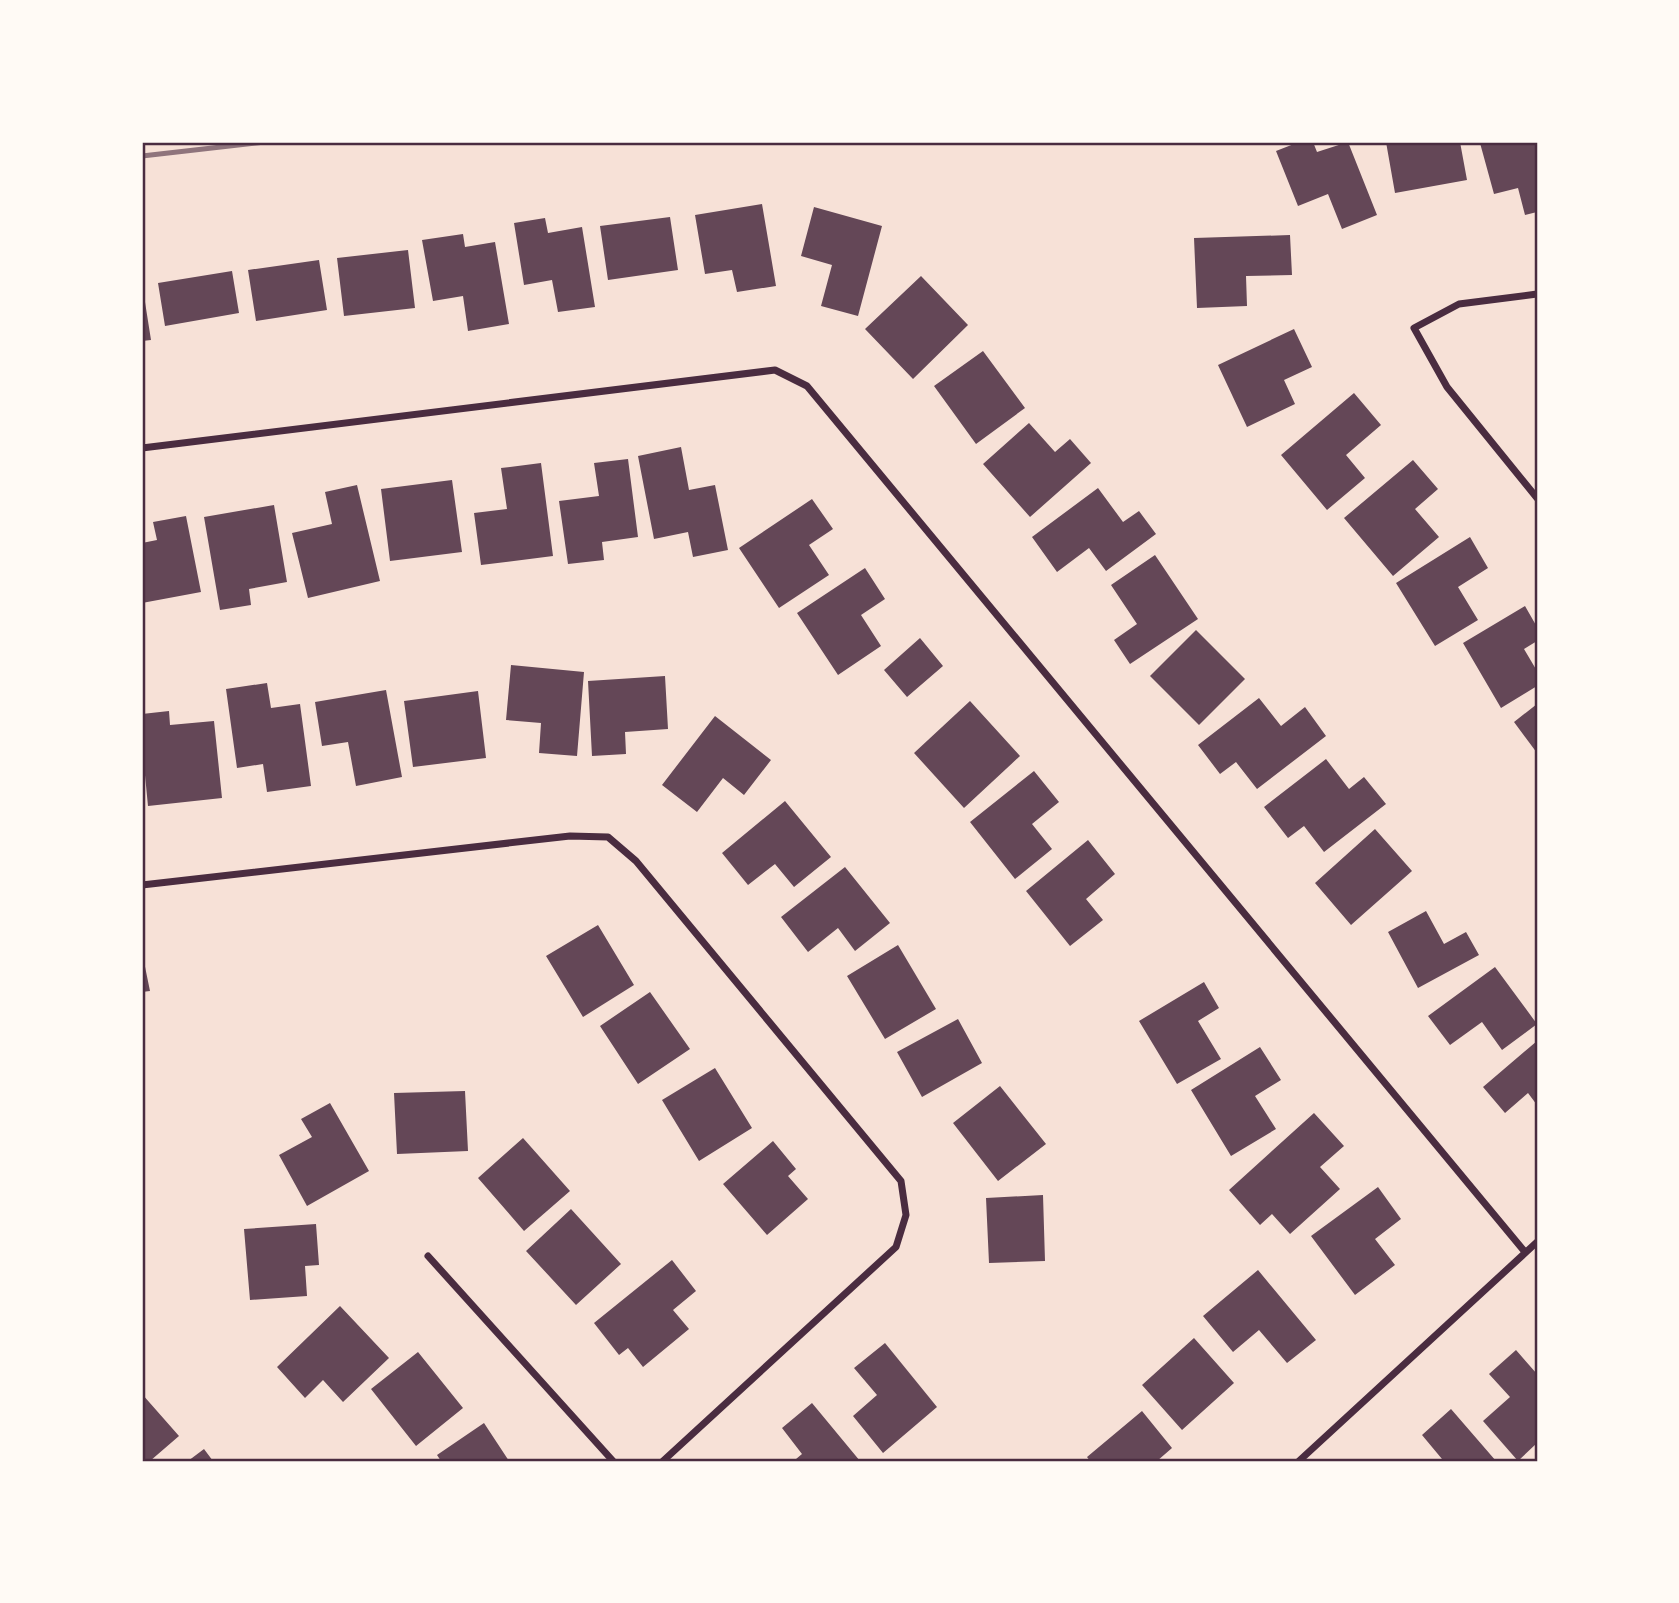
<svg xmlns="http://www.w3.org/2000/svg" width="1679" height="1603" font-family="Cabin,sans-serif">
<style>
.building{fill:#644757}
.lines{fill:none;stroke-linecap:round;stroke-linejoin:round}
.minor{stroke:#4a2c40;stroke-width:7}
.rail{stroke:#8f747c;stroke-width:5}
.neatline{fill:none;stroke:#4a2c40;stroke-width:2.5}
</style>
<rect width="100%" height="100%" fill="#f7e1d7"/>
<!-- building -->
<path class="building" d="M1299,142h14l4,10 31,-10 29,73 -35,14 -14,-35 -30,12 -22,-55z
M1386,142h74l7,38 -72,13z
M1485,142h52v70l-12,3 -7,-27 -24,6 -14,-51z
M762,204l14,82 -39,6 -5,-22 -27,4 -10,-59z
M814,207l68,19 -24,90 -37,-10 11,-41 -31,-9z
M670,217l8,53 -70,10 -8,-54z
M545,218l3,15 34,-6 13,80 -37,5 -6,-32 -28,5 -10,-62z
M463,234l2,13 30,-5 14,82 -41,7 -5,-35 -30,5 -11,-61z
M1290,235l2,40 -46,1 1,30 -50,2 -3,-70z
M408,250l7,58 -71,8 -7,-58z
M319,260l8,50 -71,11 -8,-51z
M232,271l7,42 -74,13 -7,-43z
M921,276l47,49 -55,54 -48,-50z
M142,283l9,57 -9,1z
M1294,329l18,38 -28,13 11,24 -48,23 -29,-62z
M983,351l42,57 -49,36 -42,-58z
M1354,393l27,32 -35,30 19,23 -38,32 -46,-55z
M1029,423l26,29 15,-13 21,24 -61,54 -47,-53z
M681,447l8,43 26,-5 13,65 -35,7 -5,-25 -34,7 -16,-83z
M628,459l10,78 -36,5 2,18 -36,4 -9,-63 40,-5 -5,-33z
M1413,460l25,29 -23,20 24,28 -46,39 -49,-58z
M541,463l12,93 -72,9 -7,-52 33,-4 -6,-41z
M452,480l10,72 -72,9 -9,-72z
M357,485l23,96 -72,17 -16,-65 40,-9 -7,-32z
M1098,488l25,34 16,-11 17,23 -50,37 -17,-23 -32,24 -25,-35z
M812,499l21,30 -24,16 20,30 -50,33 -40,-60z
M274,505l13,77 -38,7 2,16 -31,5 -16,-93z
M186,516l15,76 -59,11v-60l15,-3 -4,-18z
M1470,537l18,31 -30,19 20,33 -43,26 -39,-63z
M1155,555l43,64 -68,45 -16,-24 23,-16 -26,-39z
M865,568l20,31 -24,16 20,31 -43,29 -41,-62z
M1525,606l12,21v14l-13,8 13,22v15l-36,22 -38,-65z
M1196,630l49,49 -46,46 -49,-49z
M920,638l23,28 -36,31 -23,-27z
M511,665l73,7 -7,84 -38,-3 2,-30 -35,-3z
M665,676l3,53 -43,3 1,22 -34,2 -4,-75z
M267,683l4,25 29,-4 11,82 -44,6 -4,-28 -26,4 -11,-79z
M386,690l16,87 -46,9 -8,-44 -26,4 -7,-44z
M478,691l8,67 -73,9 -9,-66z
M1259,698l22,28 24,-19 21,29 -69,53 -21,-27 -16,12 -22,-29z
M970,701l50,55 -56,52 -50,-55z
M1537,704v49l-23,-31z
M169,711l1,14 44,-4 8,77 -74,8 -6,-62v-30z
M715,716l56,44 -27,35 -21,-17 -26,34 -35,-27z
M1326,759l23,30 15,-12 22,27 -62,48 -20,-26 -16,12 -24,-31z
M1034,771l25,31 -27,22 20,25 -37,30 -45,-57z
M785,801l46,56 -37,30 -19,-23 -27,21 -26,-32z
M1375,829l37,42 -61,54 -36,-42z
M1088,840l27,34 -29,25 17,21 -33,26 -44,-55z
M845,867l45,56 -35,28 -17,-23 -30,24 -27,-35z
M1426,911l18,33 22,-12 13,23 -61,33 -30,-56z
M598,925l36,60 -51,32 -37,-61z
M898,945l38,64 -51,30 -38,-63z
M142,952l8,39 -8,1z
M1495,967l42,57 -35,26 -20,-28 -32,23 -22,-29z
M1204,982l15,26 -21,13 23,38 -44,25 -38,-63z
M650,992l40,57 -52,35 -38,-58z
M958,1019l24,44 -60,34 -25,-45z
M1537,1041v64l-9,-12 -23,20 -22,-26z
M1260,1047l21,33 -26,16 21,33 -45,27 -40,-66z
M715,1068l37,60 -53,33 -37,-61z
M1000,1086l46,58 -48,37 -45,-58z
M465,1091l3,60 -71,3 -3,-61z
M330,1103l39,68 -62,35 -28,-51 33,-18 -11,-18z
M1314,1113l30,33 -24,21 20,22 -50,45 -18,-20 -12,11 -31,-35z
M523,1138l47,53 -46,40 -46,-53z
M773,1141l23,28 -8,7 20,23 -41,36 -44,-51z
M1378,1187l23,32 -26,20 20,26 -40,30 -44,-59z
M1043,1195l2,66 -56,2 -3,-65z
M571,1209l50,55 -45,41 -50,-54z
M316,1224l3,41 -14,1 2,30 -57,4 -6,-71z
M672,1260l24,31 -23,19 16,19 -46,38 -15,-19 -9,7 -25,-32z
M1258,1270l58,70 -29,23 -28,-33 -26,22 -30,-36z
M340,1306l49,52 -46,44 -20,-22 -18,18 -28,-31z
M1194,1338l40,45 -52,47 -40,-45z
M885,1343l52,64 -54,46 -30,-37 24,-21 -23,-27z
M1516,1350l21,24v69l-19,18 -35,-40 27,-24 -21,-23z
M418,1352l45,56 -47,38 -45,-57z
M142,1394l37,42 -29,25h-8z
M812,1403l48,58h-62l-2,-2 6,-5 -20,-26z
M1451,1409l45,52h-56l2,-2 -20,-24z
M1142,1411l30,37 -15,13h-67l-3,-4z
M484,1423l25,38h-68l-4,-6z
M204,1449l9,12h-25z"/>
<g class="lines">
<!-- minor -->
<path class="minor" d="M1537,294l-78,10 -45,24 33,59 90,111
M142,448l633,-78 32,16 718,866
M142,885l428,-49 38,1 28,24 265,320 5,34 -10,32 -233,214
M428,1256l185,205
M1299,1461l238,-219"/>
<!-- rail -->
<path class="rail" d="M142,156l123,-14"/>
</g>
<!-- border -->
<rect width="1679" height="1603" fill="none" stroke="#fffaf5" stroke-width="287"/>
<rect x="144" y="144" width="1392" height="1316" class="neatline"/>
</svg>
